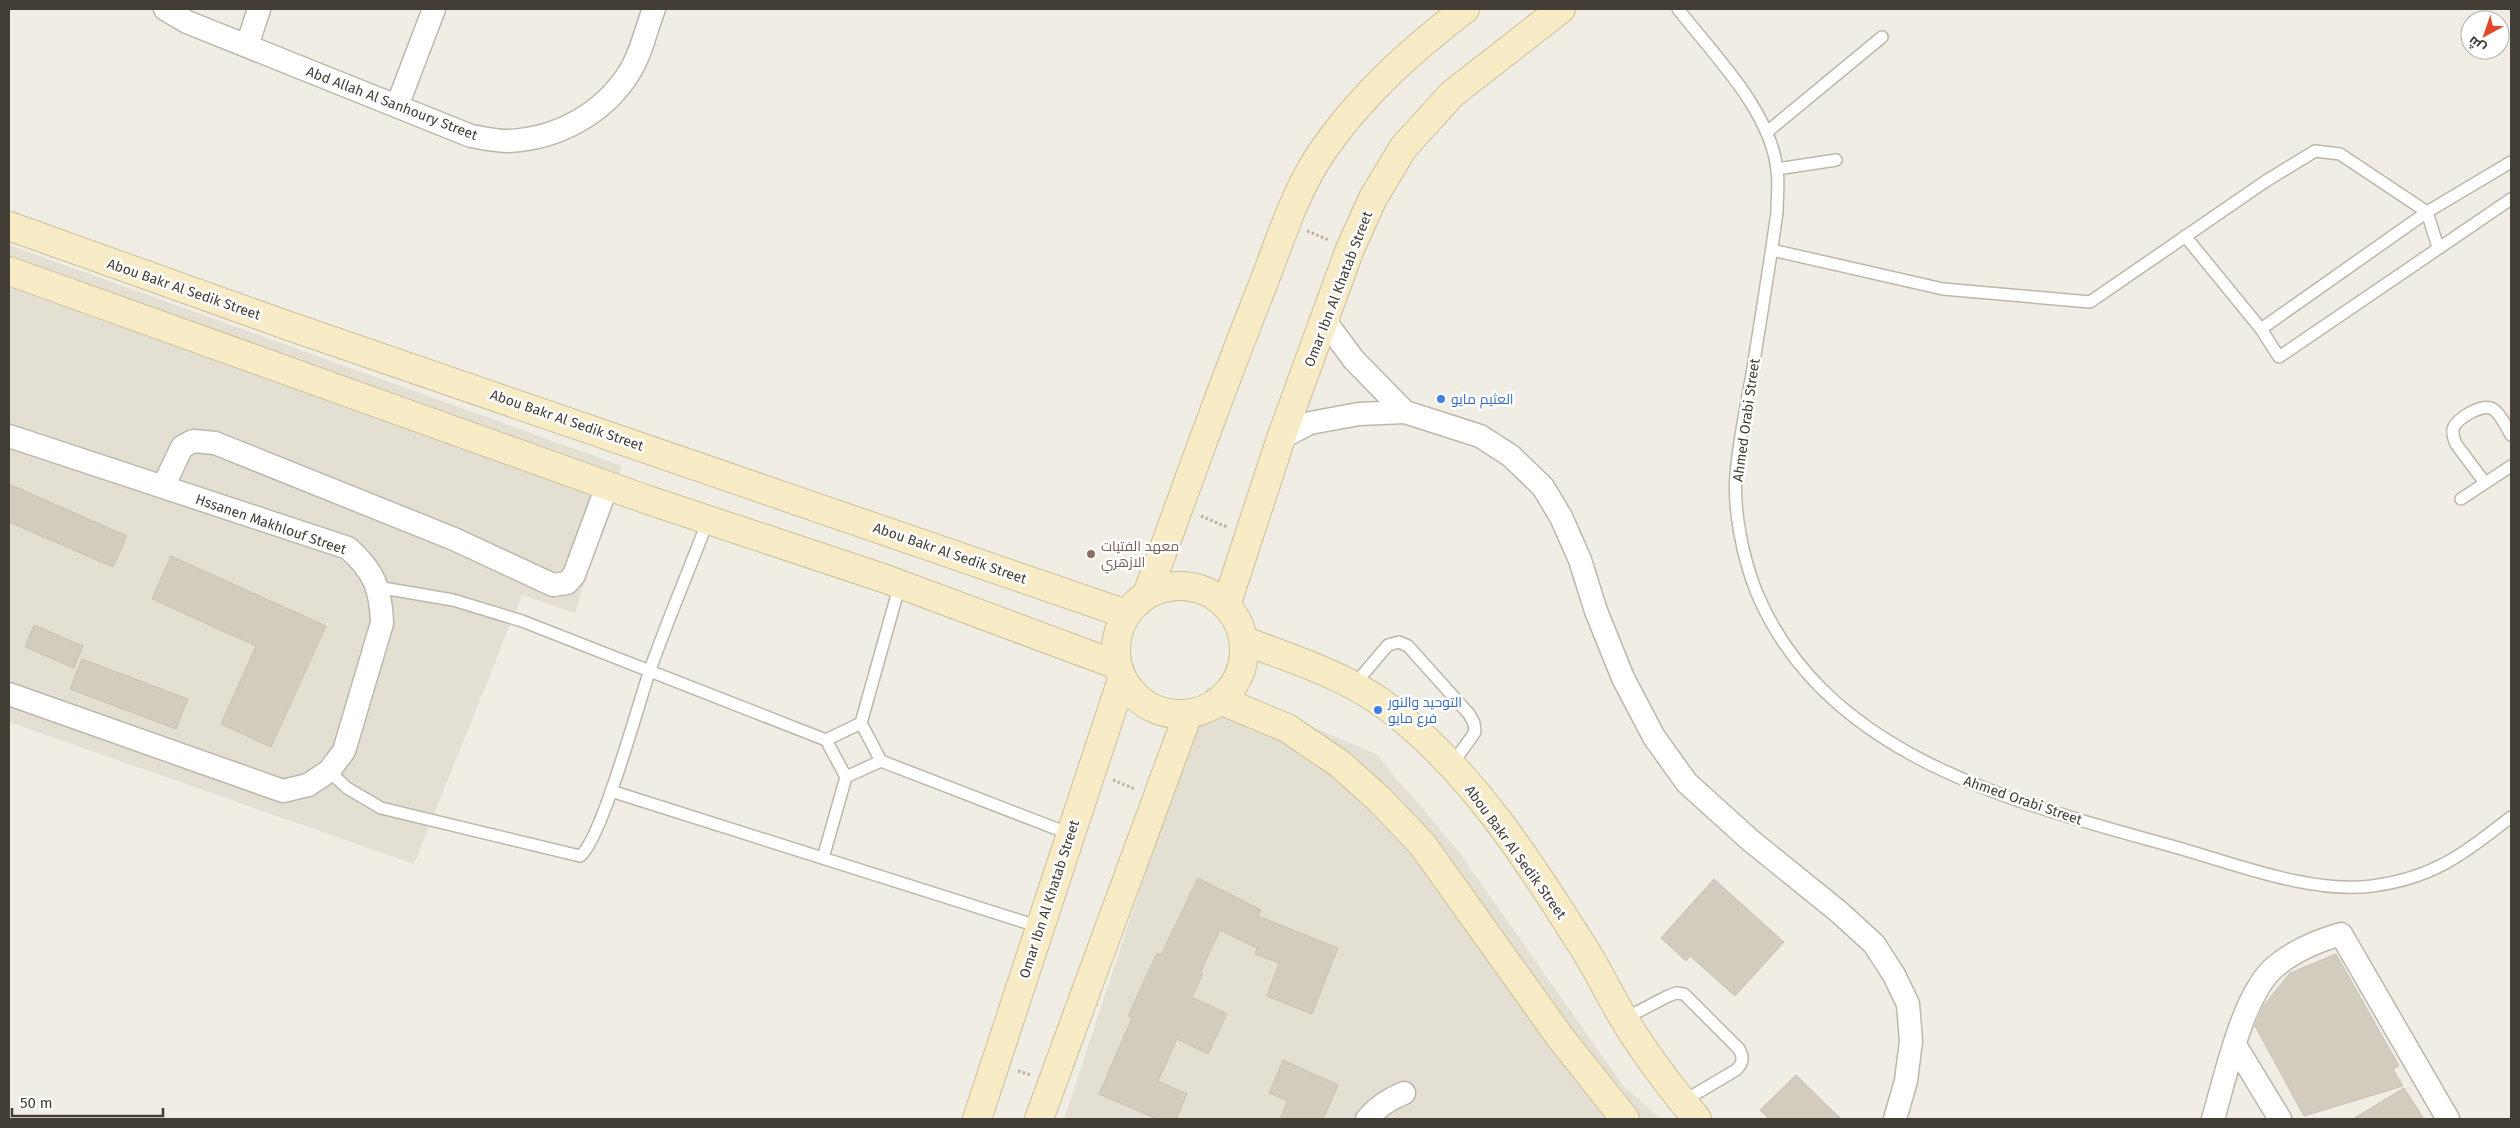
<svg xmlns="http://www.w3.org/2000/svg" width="2520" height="1128" font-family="'Fira Sans',Cairo,sans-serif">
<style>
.residential{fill:#e3dfd3}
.building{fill:#d3cbbe;stroke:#cac0b0}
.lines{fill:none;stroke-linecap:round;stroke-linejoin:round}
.lane-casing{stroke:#bdb7ab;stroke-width:14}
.street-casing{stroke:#bdb7ab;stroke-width:25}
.secondary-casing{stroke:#cbbf99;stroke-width:30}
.path{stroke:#bab09b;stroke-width:3;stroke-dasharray:2.5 2.5;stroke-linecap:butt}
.lane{stroke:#fff;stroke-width:11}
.street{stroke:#fff;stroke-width:22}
.secondary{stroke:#f8ecc7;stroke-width:28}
.shop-dot{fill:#3f7fe0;stroke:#fff;stroke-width:2}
.education-dot{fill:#8d6e63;stroke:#fff;stroke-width:2}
.labels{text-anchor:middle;stroke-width:5;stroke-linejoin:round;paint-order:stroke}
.street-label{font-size:14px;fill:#423d35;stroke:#fff}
.shop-label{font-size:14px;fill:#366cbe;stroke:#fff;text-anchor:start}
.education-label{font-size:14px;fill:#785e54;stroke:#fff;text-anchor:start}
</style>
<rect width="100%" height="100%" fill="#f0ede5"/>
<!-- residential -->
<path class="residential" d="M9,245l613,221 -47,147 -53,-18 -108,269 -405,-142z
M1207,687l58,20 111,47 80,94 166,236 38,35h-596z"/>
<!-- building -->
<path class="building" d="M9,484l118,52 -14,31 -104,-45z
M171,556l155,70 -55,121 -50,-23 35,-78 -104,-47z
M34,625l49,21 -9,22 -49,-21z
M82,659l106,40 -12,30 -106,-40z
M1198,878l63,32 -3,6 80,32 -26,66 -45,-18 12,-33 -24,-9 2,-6 -37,-18 -20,43 3,1 -11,23 35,17 -19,40 -31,-15 -19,42 29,13 -11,25h-19l-58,-25 33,-76 -4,-2 29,-63 4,2z
M1714,879l70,63 -49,54 -45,-40 -4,5 -25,-23z
M2336,954l63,112 -6,3 10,17 -99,30 -49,-90 9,-21 26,-32z
M1283,1060l55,25 -15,34h-43l8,-18 -19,-8z
M1796,1075l45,44h-72l-9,-9z
M2404,1088l20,31h-71z"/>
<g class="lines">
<!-- lane casing -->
<g class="lane-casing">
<path id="lane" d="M1678,9c35,45 93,102 99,161 2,14 0,28 0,42 -7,52 -16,104 -24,156 -6,35 -14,71 -17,106 -3,36 7,84 20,117 70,170 267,213 426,258 56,16 131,45 190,37 62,-8 91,-32 139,-69
M1767,132l115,-95
M1777,169l59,-9
M2185,236l76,93 166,-117 11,35
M1772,250l171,39 147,13 176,-121 49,-30 25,3 87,58 84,-50
M2261,329l18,28 232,-158
M2485,483l-29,-39c-2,-5 -4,-9 -3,-15 4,-11 29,-26 40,-20 8,5 13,18 18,26
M2461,499l50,-33
M377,587l76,13 69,21 304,119 20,37 -23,81
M1353,686l35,-41 11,-3 9,4 61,68 5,9 1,9 -24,34
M861,723l39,-139
M826,740l35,-17 20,38 189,73
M329,771l18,17 34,20 199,48c21,-15 58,-151 69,-183 18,-52 40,-102 59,-153
M846,777l35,-16
M611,791l429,136
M1624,1019l44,-23 8,-3 8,1 55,55c5,9 4,14 -3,21l-54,32"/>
</g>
<!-- street casing -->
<g class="street-casing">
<path id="street" d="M165,9l22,13 284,114c12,2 25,5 37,5 49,-2 95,-27 121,-68 12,-18 17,-44 25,-64
M247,46l12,-37
M397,106l37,-97
M1325,321l29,39 51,52
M9,436l339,112c26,23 33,41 34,75l-38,128 -15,20 -21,14 -25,6 -274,-97
M1281,438l29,-15 49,-9 46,-2 75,24 31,20 32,31 18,30 19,43 16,51 27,67 31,59 33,46 63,57 89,72 35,32 20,31 14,29 3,37 -5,40 -11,38
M163,487l19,-40 11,-6 22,2 239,96 99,46 14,-2 7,-8 33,-89
M2235,1045l45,74
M1367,1119c11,-13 22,-20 37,-26
M2213,1119c12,-40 30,-127 63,-153 19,-16 41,-25 65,-32l107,185"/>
</g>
<!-- secondary casing -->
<g class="secondary-casing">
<path id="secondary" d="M9,226l280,100 837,288
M9,271l636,228 241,80 231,86
M1116 650a64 64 0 1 1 128 0a64 64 0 1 1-128 0Z
M1147,594c38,-102 74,-206 115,-307 18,-46 33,-97 62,-138 38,-55 88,-99 141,-140
M1226,606l55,-168 69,-189 23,-51 30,-50 49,-54 109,-85
M1245,641c47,18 99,34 140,64 84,62 145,157 200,245 14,22 25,46 39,69 21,35 47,69 73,100
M1220,700l67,28 53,36 39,35 43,45 138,193 65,82
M977,1119l145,-440
M1039,1119l149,-405"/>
</g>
<!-- path -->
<path class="path" d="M1307,231l22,9
M1201,516l26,11
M1113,780l22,9
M1018,1071l13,4"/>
<!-- lane -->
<use href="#lane" class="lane"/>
<!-- street -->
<use href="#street" class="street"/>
<!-- secondary -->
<use href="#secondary" class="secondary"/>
</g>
<!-- markers -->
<g class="shop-dot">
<circle cx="1441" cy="399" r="5"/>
<circle cx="1378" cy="710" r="5"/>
</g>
<circle class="education-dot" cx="1091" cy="554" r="5"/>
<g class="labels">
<!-- street labels -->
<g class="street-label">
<text transform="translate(392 103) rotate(21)" y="5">Abd Allah Al Sanhoury Street</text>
<text transform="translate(184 289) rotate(19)" y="5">Abou Bakr Al Sedik Street</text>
<text transform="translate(1338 289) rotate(-69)" y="5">Omar Ibn Al Khatab Street</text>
<text transform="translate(567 420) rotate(19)" y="5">Abou Bakr Al Sedik Street</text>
<text transform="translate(1746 420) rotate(-82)" y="5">Ahmed Orabi Street</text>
<text transform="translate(271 524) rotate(19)" y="5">Hssanen Makhlouf Street</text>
<text transform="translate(950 553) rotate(19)" y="5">Abou Bakr Al Sedik Street</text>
<text transform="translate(2023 800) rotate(19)" y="5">Ahmed Orabi Street</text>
<text transform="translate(1516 852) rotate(54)" y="5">Abou Bakr Al Sedik Street</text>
<text transform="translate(1049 899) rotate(-72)" y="5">Omar Ibn Al Khatab Street</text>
</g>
<!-- shop labels -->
<g class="shop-label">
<text x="1451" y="404">العثيم مايو</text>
<text x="1388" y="707">التوحيد والنور<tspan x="1388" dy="16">فرع مايو</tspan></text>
</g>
<!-- education labels -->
<g class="education-label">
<text x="1101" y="551">معهد الفتيات<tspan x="1101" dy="16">الازهري</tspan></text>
</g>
</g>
<!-- border -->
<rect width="2520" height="1128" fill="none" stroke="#423d35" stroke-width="20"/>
<!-- north arrow -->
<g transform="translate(2485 35) rotate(220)"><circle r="24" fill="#ffffff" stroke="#b3b1ae"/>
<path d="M0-4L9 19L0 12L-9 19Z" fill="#e1482b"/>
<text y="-8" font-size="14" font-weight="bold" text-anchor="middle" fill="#423d35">ش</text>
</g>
<!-- scale -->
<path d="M12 1108v8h151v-8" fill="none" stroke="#423d35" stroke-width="2.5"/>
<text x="20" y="1108" font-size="15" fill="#423d35" stroke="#ffffff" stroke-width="4" paint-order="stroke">50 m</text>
</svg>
